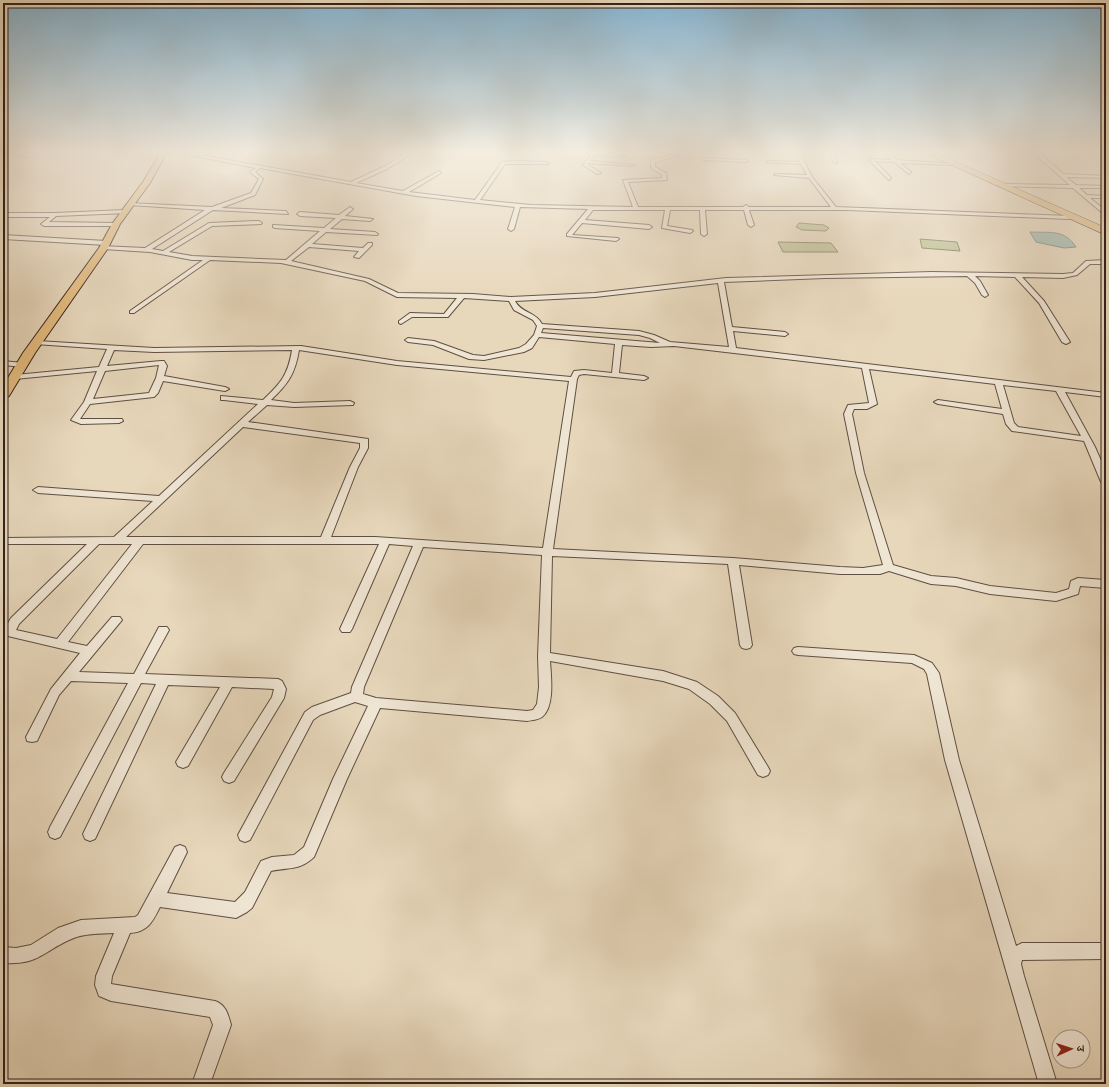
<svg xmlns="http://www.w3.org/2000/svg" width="1109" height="1087" font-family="'IM FELL Great Primer','Noto Serif Devanagari',serif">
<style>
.green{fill:#babd8d;stroke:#767054}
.water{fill:#97b9b3;stroke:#6f7d76}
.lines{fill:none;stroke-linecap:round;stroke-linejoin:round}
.street-casing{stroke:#604f43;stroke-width:2}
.primary-casing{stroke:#33221b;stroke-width:2}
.highway-casing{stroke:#33221b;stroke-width:1}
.street{fill:#efe5d3;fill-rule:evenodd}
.primary{fill:#e4bc7e;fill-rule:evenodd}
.highway{fill:#e4bc7e;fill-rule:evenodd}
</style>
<rect width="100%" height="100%" fill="#e7d7bb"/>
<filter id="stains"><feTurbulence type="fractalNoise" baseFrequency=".005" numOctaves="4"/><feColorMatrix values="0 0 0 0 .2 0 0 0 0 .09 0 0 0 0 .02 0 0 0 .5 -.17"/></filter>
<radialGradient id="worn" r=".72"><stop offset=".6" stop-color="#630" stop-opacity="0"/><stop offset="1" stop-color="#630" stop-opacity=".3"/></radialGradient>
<!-- green -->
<path class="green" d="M799,223l25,2 5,3 -3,3 -24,-1 -6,-3z
M920,239l37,3 3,9 -38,-3z
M778,242l53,1 7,9h-55z"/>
<!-- water -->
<path class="water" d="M7,152h61l-19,6 -9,1 -37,-5z
M1030,232c21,1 34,-3 46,15l-12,1 -28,-6z"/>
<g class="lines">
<!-- street casing -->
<g class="street-casing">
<path id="street" d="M174,152h10l167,30 32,-15 26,-15h5l-27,17 -31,14 47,8 36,-20 2,2 -32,19 66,8 27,-38 14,-1 31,1 2,2h-44l-25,36 51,5 102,2 -10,-27 39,-2v-3l-11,-7v-8l32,-8h8l-36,10v5l11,6 1,7 -39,2 10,25h105l3,-2 3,2h82l-22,-29 -35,-3 2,-1 31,1 -6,-11 -35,-2 2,-1 32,1 -4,-7 -37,-3 53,1 1,2h-12l11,22 24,30 235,9 -2,3 -221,-9h-99l5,15 -3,2 -3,-2 -4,-15h-39l2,24 -3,2 -3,-2 -1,-24h-30l-3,16 25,4 1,1 -3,2 -28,-5 3,-18h-72l-8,10 64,5 3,2 -3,2 -67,-6 -10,12 46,3 1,1 -3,2 -49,-5v-2l21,-25 -68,-2 -6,22 -3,2 -3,-2 7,-22 -99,-11 -156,-28 -5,4 8,7 -8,16 -34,13 65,3 2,3 -75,-4 -61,39 11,2 46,-28 50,-2 3,2 -1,1 -49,2 -43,26 23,4 94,4 34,-29 -45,-3 -2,-1v-2l51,3 12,-10 -36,-2 -3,-2 3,-2 39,3 11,-8 3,2 -8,7 28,3 -3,2 -28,-2 -12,10 45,3 3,2 -1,1 -51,-3 -14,12 51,4 5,-5h4v2l-13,13 -5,-1 5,-6 -50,-4 -18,14 78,18 29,14 75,1 38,3 84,-4 131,-15 205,-6 132,2 10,-1 13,-12 20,-1v4h-16l-13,11 -14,3 -41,-1 22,24 26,41 -4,2 -4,-2 -23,-39 -24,-26 -40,-1 5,5 8,14 -3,2 -3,-2 -7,-12 -8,-7 -142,2 -101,4 8,45 53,5 3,2 -3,2 -52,-5 3,17 370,45v4l-41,-5 30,55 11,25v13l-5,-3 -17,-41 -72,-10 -6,-7 -3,-10 -65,-10 -4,-2 4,-2 64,9 -7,-25 -126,-15 8,35 -10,5h-13l-2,5 12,59 29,92 38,11 25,2 34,8 66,7 13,-4 2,-8 7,-3 28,2v8l-26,-2 -2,8 -22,7 -66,-7 -34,-8 -25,-2 -42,-13 -9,3h-40l-101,-9 13,80 -2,3 -4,1 -4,-1 -2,-3 -12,-81 -176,-8 -2,97 113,18 34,11 21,14 17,17 33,54 2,4 -2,4 -5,2 -5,-2 -31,-54 -17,-17 -21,-15 -26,-8 -113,-20c1,15 5,46 -8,56 -4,3 -10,3 -15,4l-147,-13 -33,71 -33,78c-15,14 -25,10 -43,14l-19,37 -5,4 -11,6 -76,-11c-7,14 -12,25 -30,26l-18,43 -1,8 104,17c11,4 13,13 16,24l-21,59h-18l21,-59 -3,-8 -99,-16 -12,-5 -4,-11 1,-9 18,-43c-15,1 -31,0 -45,7 -28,13 -31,25 -66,23v-16l13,1 15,-3 27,-17 23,-8 54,-3 3,-2 37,-68 5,-2 5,2 2,5 -20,41 68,9 10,-10 16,-31 11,-4 22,-2 10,-8 29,-68 35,-73 -13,-4 -35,13 -7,5 -63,120 -5,2 -5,-2 -2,-5 67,-123 7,-5 39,-14 1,-6 61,-141 -24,-2 -37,85 -2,3h-8l-2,-3 39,-85h-236l-75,98 19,4 25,-29h8l2,3 -43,52 55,2 25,-47h8l2,3 -24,44 133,5 4,2 4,8 -2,9 -50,83 -5,2 -5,-2 -2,-4 2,-4 48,-76 2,-8 -42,-2 -44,79 -5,2 -5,-2 -2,-4 44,-75 -52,-2 -73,154 -5,2 -5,-2 -2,-5 73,-150 -15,-1 -81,154 -5,2 -5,-2 -2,-5 2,-5 78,-144 -57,-2 -12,14 -22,46 -5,1 -5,-1 -1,-4 25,-48 29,-36 -68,-16 -4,-1 -4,-6 7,-12 76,-74h-84v-6l111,-1 39,-36 -115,-8 -5,-3 5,-3 121,9 99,-92 -34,-4h-3v-4l42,4c18,-17 25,-25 29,-50l-138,2 -40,-2 -7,16 54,-5h3l3,5 -3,10 61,11 4,2 -4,2 -62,-10 -5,12 -4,4 -64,7 -10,15h42l1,2 -4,2 -38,1 -10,-4 13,-18 13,-31 -82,8 -4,-2 4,-2 84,-8 8,-18 -72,-5 -2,-1 4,-2 117,7 147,-2 96,15 174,16 3,-6 10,-1 28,3 3,-29 -76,-7 -7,11 -8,4 -40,8 -15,-1 -36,-14 -25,-3 -3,-2 3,-2 26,3 39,14 11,1 35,-8 7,-4 8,-9 3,-9 -4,-6 -19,-10 -5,-9 -45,-3 -16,19h-36l-11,7 -2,-1v-2l11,-8 34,1 13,-16 -60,-1 -32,-16 -84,-18 -71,-3 -76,53h-4v-2l73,-51h-11l-42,-8 -47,-3 -3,-2 1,-1 44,2 60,-38 -75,-5 -2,-2 84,4 39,-14 8,-14 -9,-7 6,-4zM718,283l11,64 -59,-5 -16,-7 -15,-4 -97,-7c-6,-12 -21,-11 -27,-23l80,-4zM543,328l96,7 11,3 10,5 -119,-10zM622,345l29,2 23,-1 188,22 7,35 -21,2 -4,9 12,59 27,92 -20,3 -23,-1 -107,-9 -180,-9 24,-170 2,-4 5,-1 60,6 4,-2 -4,-2 -25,-3zM299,350l98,15 172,16 -26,167 -168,-11h-44l27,-70 10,-19v-9l-120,-17 19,-17 27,2 59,-2 1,-2 -4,-2 -56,2 -23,-3c17,-16 24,-26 28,-50zM159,365l-3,13 -7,15 -56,6 12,-28zM1003,385l53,6 25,45 -63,-9 -4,-4zM243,427l117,16v5l-10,19 -29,70h-195zM99,544h33l-75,95 -41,-9 3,-6zM423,547l119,8 -4,101 1,31 -2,17 -4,6 -6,1 -151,-13 -13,-4 1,-7z
M593,152l33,4 -2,1 -29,-2 -5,6 45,4 -2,1 -45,-3v2l13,8 -4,1 -14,-9z
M830,152h4l3,11 -4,-1z
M883,152h5l9,8 59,4 -2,1 -54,-2 11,9 -2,2 -15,-12 -19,-1 16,17 -2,2 -20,-20 2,-1 20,1z
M1031,152l10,2 22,20 43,2v2l-40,-1 10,8 30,1v2h-27l8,7 19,1v2h-16l16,13v5l-33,-28 -73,-2 2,-2 68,1 -33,-29z
M705,158l41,2 2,1 -2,1 -43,-2z
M1103,158h3v2h-5z
M125,210l2,3 -71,3 -7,6 69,1v2l-2,1h-72l-3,-2 9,-7h-47v-4h52z
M3,235l103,6 3,2 -3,2 -103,-6z
M3,361l20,2 4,2 -4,2 -20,-2z
M798,647l116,8 18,8 7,10 20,87 57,186 6,-3h84v16l-84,1 -1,4 3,12 33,108h-18l-94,-324 -18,-86 -3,-5 -12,-6 -114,-8 -4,-1 -2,-3 2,-3z"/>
</g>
<!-- primary casing -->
<g class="primary-casing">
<path id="primary" d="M161,152h6l-17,31 -30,41 -12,24 -73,105 -26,43 -6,4v-14l20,-33 76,-105 13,-24 31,-42z"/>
</g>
<!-- highway casing -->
<g class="highway-casing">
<path id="highway" d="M923,152h11l172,76v7z"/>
</g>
<!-- street -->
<use href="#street" class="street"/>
<!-- primary -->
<use href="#primary" class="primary"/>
<!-- highway -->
<use href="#highway" class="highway"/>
</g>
<!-- sky -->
<linearGradient id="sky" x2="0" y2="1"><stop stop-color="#87b6d3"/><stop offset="0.5" stop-color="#f4ede0"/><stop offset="1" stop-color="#f4ede0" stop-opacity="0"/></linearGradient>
<rect width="1109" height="304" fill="url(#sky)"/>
<!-- margin -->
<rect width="1109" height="1087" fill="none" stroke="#e7d7bb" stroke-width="16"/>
<rect x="4" y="4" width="1101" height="1079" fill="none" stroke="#33221b" stroke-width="2"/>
<rect x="8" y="8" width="1093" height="1071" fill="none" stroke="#33221b"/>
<!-- north arrow -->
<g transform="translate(1071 1049) rotate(87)"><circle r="19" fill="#efe5d3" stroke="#a49789"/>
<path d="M0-3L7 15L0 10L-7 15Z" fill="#8f2418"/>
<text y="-6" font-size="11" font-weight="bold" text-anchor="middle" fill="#33221b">उ</text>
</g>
<rect width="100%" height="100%" filter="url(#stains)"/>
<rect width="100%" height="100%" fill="url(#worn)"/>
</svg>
